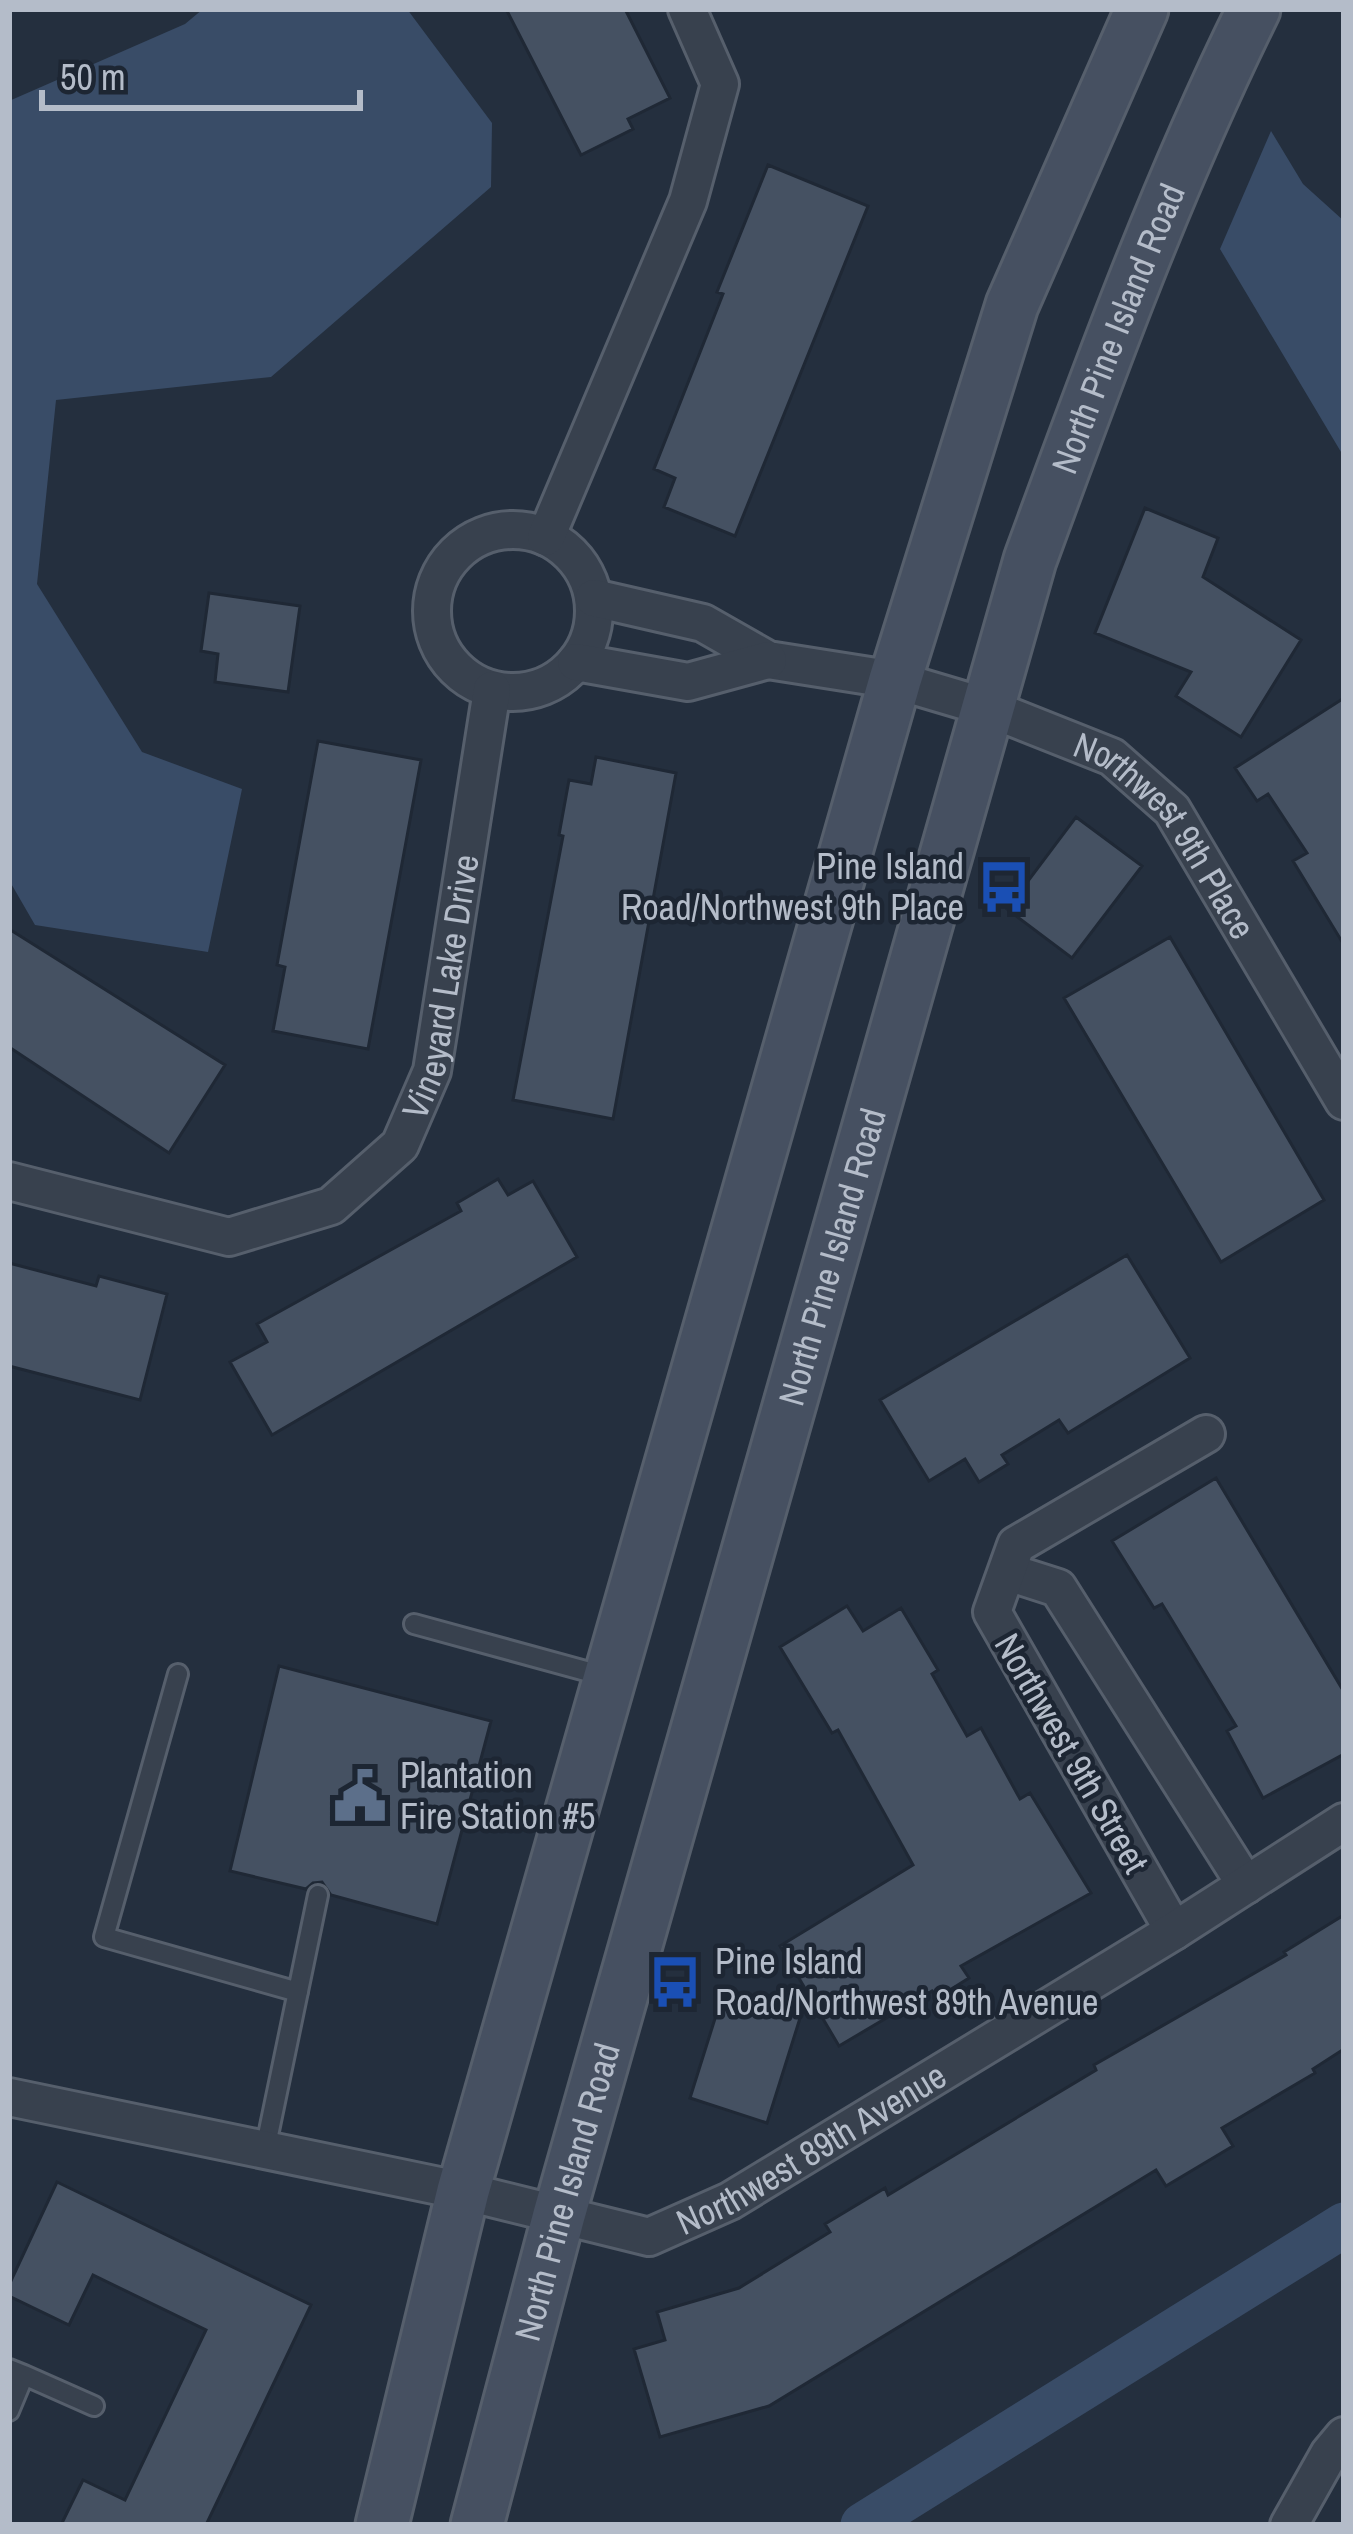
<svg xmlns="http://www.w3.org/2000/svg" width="1353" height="2534" font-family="'Archivo Narrow',sans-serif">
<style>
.water{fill:#394c67}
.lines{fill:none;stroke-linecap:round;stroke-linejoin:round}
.canal{stroke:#394c67;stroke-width:45}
.building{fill:#455162;stroke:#1f2835;stroke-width:3}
.service-casing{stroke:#565f6c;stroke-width:24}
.minor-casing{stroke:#565f6c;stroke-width:42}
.secondary-casing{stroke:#565f6c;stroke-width:57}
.service{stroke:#38414e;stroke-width:18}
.minor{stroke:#38414e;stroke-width:36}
.secondary{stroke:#465061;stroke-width:51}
.labels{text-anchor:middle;stroke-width:9;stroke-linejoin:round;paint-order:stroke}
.street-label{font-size:36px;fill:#b4bcc9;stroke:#1d2633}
.poi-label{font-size:36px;fill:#b4bcc9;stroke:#1d2633;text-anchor:start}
</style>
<rect width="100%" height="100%" fill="#242f3e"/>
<!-- water -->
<path class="water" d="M203,9h204l85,114 -1,64 -220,190 -215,23 -19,184 105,168 100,37 -34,163 -173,-27 -26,-45v-779l176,-77z
M1271,131l32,53 41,37v236l-124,-208z"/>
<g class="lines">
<!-- canal -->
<path class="canal" d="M863,2525l481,-300"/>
</g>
<!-- building -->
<path class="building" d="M506,9h119l45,89 -42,21 5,10 -52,26z
M768,165l100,41 -133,330 -71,-29 11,-29 -21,-9 69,-175 -6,-2z
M1145,508l73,30 -15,39 98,63 -60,97 -65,-41 15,-24 -96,-39z
M209,593l91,13 -12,86 -73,-10 3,-28 -17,-3z
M1344,698v247l-51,-84 14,-8 -39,-59 -11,7 -22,-33z
M318,741l103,19 -53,289 -95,-18 12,-64 -8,-2z
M596,757l80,16 -63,346 -100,-19 50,-264 -4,-1 10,-55 22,4z
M1076,817l66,49 -70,92 -65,-49z
M9,929l216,136 -56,88 -160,-106z
M1170,937l154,263 -103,62 -157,-264z
M498,1179l10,16 25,-14 44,76 -305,178 -42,-73 37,-20 -10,-18 204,-113 -4,-8z
M1127,1255l63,103 -122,75 -9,-13 -57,35 6,9 -29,18 -14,-23 -36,22 -49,-81z
M9,1263l87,23 3,-10 68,18 -27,106 -131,-34z
M1216,1478l128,214v62l-81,44 -36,-67 9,-5 -74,-122 -8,4 -42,-67z
M847,1606l16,25 38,-23 37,62 -6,4 35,62 14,-8 39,71 10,-6 61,100 -130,73 8,12 -32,20 -5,-7 -93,55 -59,-100 133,-81 -75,-135 -6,3 -52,-86z
M279,1666l212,55 -54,203 -106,-29 -9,-13 -9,1 -7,6 -76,-18z
M1344,1915v134l-31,20 2,4 -93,55 11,18 -67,40 -10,-16 -387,236 -109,31 -26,-88 31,-9 -8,-28 82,-24 91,-56 -5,-8 60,-36 3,7 208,-125 -2,-5 192,-110 -2,-3z
M724,1990l77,25 -34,108 -77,-25z
M57,2182l254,123 -105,220h-145l22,-45 42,20 81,-170 -113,-55 -24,50 -60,-29v-11z"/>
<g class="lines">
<!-- service casing -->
<g class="service-casing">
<path id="service" d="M414,1624l190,52
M178,1674l-74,263 194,55
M265,2150l53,-255
M9,2369l15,6 -15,36
M24,2375l70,31"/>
</g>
<!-- minor casing -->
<g class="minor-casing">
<g id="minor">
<circle cx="513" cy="611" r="81"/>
<path d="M546,537l142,-336 32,-117 -33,-75"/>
<path id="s1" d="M594,598l109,25 65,37 127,20 91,27 126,50 60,53 172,291"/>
<path d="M576,662l112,20 80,-22"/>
<path id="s2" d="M9,1181l220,56 102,-31 69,-61 32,-74 60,-381"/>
<path d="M1008,1572l50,16 188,297"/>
<path d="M1174,1931l-182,-319 24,-67 190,-111"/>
<path id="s3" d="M9,2097l454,94 186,46 81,-36 444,-270 170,-109"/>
<path d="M1289,2525l40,-71 15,-18"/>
</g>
</g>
<!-- secondary casing -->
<g class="secondary-casing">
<g id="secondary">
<path d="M382,2525l81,-334 432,-1511 117,-375 130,-296"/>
<path id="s4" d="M477,2525l82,-310 471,-1655c68,-186 136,-373 224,-551"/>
</g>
</g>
<!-- service -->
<use href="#service" class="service"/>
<!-- minor -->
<use href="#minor" class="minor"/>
<!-- secondary -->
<use href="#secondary" class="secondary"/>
</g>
<!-- icons -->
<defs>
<g id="bus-bare" transform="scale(4.14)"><path d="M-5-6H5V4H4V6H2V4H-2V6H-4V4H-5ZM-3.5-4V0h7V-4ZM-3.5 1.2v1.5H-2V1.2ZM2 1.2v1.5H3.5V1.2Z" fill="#1a4fb4" stroke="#1d2633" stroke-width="2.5" paint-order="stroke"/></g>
<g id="civic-bare" transform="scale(4.14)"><path d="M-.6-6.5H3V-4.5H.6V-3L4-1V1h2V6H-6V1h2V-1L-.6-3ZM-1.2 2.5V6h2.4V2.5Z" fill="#5c6f8a" stroke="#1d2633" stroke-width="2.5" paint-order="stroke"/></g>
</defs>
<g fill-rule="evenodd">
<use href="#bus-bare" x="1004" y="887"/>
<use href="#civic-bare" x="360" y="1796"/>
<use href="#bus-bare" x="675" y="1982"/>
</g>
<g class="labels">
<!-- street labels -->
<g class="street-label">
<text dy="13" stroke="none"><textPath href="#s4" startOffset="2289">North Pine Island Road</textPath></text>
<text dy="13" stroke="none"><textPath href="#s1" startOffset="639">Northwest 9th Place</textPath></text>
<text dy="13" stroke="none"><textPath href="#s2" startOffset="591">Vineyard Lake Drive</textPath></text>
<text dy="13" stroke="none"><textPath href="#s4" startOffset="1317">North Pine Island Road</textPath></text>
<text transform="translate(1072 1753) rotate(60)" y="13">Northwest 9th Street</text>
<text dy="13" stroke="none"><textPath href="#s3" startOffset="840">Northwest 89th Avenue</textPath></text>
<text dy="13" stroke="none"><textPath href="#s4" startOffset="345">North Pine Island Road</textPath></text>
</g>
<!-- poi labels -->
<g class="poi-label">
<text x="964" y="879" text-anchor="end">Pine Island<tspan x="964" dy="41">Road/Northwest 9th Place</tspan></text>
<text x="400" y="1788">Plantation<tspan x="400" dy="41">Fire Station #5</tspan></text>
<text x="715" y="1974">Pine Island<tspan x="715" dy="41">Road/Northwest 89th Avenue</tspan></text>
</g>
</g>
<!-- border -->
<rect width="1353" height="2534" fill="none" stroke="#b4bcc9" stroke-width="24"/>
<!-- scale -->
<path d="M42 90v18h318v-18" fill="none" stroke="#b4bcc9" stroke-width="6"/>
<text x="60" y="90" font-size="36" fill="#b4bcc9" stroke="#1d2633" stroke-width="9" paint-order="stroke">50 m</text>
</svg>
